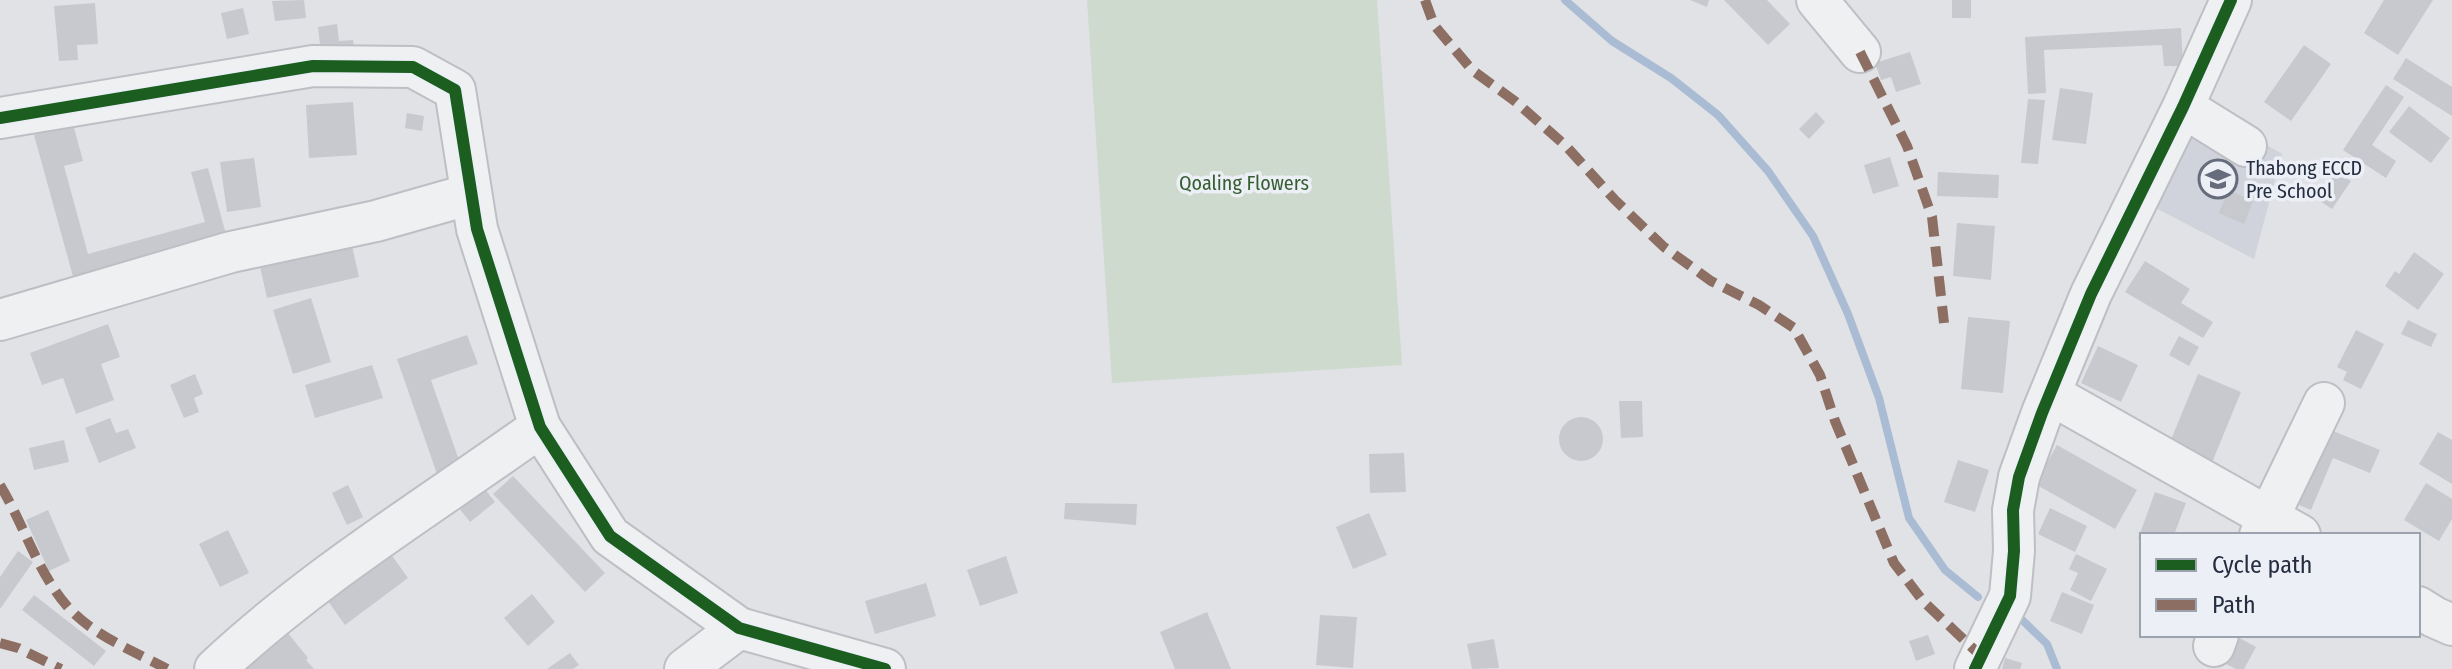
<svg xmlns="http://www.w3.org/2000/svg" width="2452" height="669" font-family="'Fira Sans Condensed',sans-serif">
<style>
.built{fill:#d0d3dc}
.green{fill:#cfdacf}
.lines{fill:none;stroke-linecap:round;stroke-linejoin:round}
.stream{stroke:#aabcd4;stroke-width:8}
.building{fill:#c7c9ce}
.minor-casing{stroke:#bdbfc4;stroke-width:44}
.minor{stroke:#eff0f2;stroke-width:40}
.quiet{stroke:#8d6e63;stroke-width:10;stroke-dasharray:20 10;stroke-linecap:butt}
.cycleway-casing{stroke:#ecf0f6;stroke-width:17}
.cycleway{stroke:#1b5e20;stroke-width:12}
.labels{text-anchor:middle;stroke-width:7;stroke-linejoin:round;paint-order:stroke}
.poi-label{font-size:20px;fill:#252d41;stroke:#ecf0f6;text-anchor:start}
.park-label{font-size:20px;fill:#365e30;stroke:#ecf0f6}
</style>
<rect width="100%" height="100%" fill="#e0e2e6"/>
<!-- built -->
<path class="built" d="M2201,106l81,48 -28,105 -106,-55z"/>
<!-- green -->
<path class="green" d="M1087,0h290l25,365 -290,18z"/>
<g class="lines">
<!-- stream -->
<path class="stream" d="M1565,0l47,41 59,37 47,37 50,56 45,65 35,78 31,84 30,120 36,52 33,27
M2016,614l31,30 10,25"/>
</g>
<!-- building -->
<path class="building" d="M304,0l2,18 -31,3 -3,-20z
M1690,0h19l-2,7z
M1724,0h43l23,24 -22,21z
M1952,0h19v18h-19z
M2384,0h49l-35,55 -34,-22z
M95,3l3,41 -21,1 1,15 -19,1 -5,-55z
M243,8l6,26 -22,5 -6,-26z
M337,24l2,17 14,-1 2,17 -33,4 -4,-34z
M2181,28l2,38h-19l-2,-21 -118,5 2,43 -18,1 -3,-57z
M2304,45l27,19 -40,57 -27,-19z
M1910,52l11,32 -25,8 -5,-15 -10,3 -6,-17z
M2406,58l46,29v29l-59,-37z
M2386,85l18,12 -32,48 24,16 -10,17 -43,-28z
M2060,88l33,5 -7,51 -34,-4z
M2028,99l17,1 -7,64 -17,-1z
M353,102l4,53 -48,3 -3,-53z
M2409,106l41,32 -19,25 -42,-31z
M1816,112l9,10 -16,17 -10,-10z
M407,113l17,3 -2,15 -17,-3z
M73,124l10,37 -19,5 24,88 117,-32 -14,-50 17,-4 19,70 -153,42 -40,-145z
M1890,157l9,29 -26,8 -9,-29z
M254,158l7,49 -34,5 -7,-50z
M2336,171l15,10 -19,28 -15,-10z
M1938,172l61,3 -1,23 -61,-2z
M2228,190l25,11 -9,23 -25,-11z
M1957,223l38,3 -4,54 -38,-4z
M350,237l9,40 -92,21 -9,-41z
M2414,252l30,22 -26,36 -33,-24 10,-15 4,3z
M2145,261l45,28 -9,14 32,19 -10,16 -78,-46z
M311,298l20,64 -38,12 -20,-64z
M1968,317l42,4 -7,72 -42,-4z
M2408,320l29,14 -6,13 -30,-13z
M108,324l12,33 -19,7 13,36 -38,14 -13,-36 -21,7 -12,-32z
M2356,330l28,14 -23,45 -18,-9 4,-8 -10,-5z
M467,335l11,29 -47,16 30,86 -24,8 -40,-115z
M2179,336l20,11 -10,19 -20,-11z
M2098,346l40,19 -17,37 -40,-19z
M372,365l11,33 -68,20 -10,-33z
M195,374l8,20 -9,4 5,14 -15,6 -14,-33z
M2198,374l43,18 -30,73 -43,-18z
M1619,401h23l1,36 -22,1z
M1559 439a22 22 0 1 1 44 0a22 22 0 1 1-44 0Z
M110,418l6,15 12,-4 8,19 -37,15 -14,-35z
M2323,427l57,23 -10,23 -37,-15 -22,52 -19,-8z
M2438,432l14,8v44l-33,-20z
M64,440l5,22 -35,8 -5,-22z
M2057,445l80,45 -22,39 -80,-45z
M1404,453l2,39 -36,1 -1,-39z
M1958,460l31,10 -14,42 -31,-10z
M513,476l92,97 -20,19 -92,-98z
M2426,483l26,16v20l-13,22 -35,-21z
M348,485l15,32 -16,8 -15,-32z
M484,488l11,14 -25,20 -11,-14z
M2155,492l31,11 -12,32h-32v6l-4,-2z
M1065,503l72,1 -1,21 -72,-6z
M2050,508l37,18 -12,26 -37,-18z
M48,510l22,51 -21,10 -23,-51z
M1369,513l18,42 -34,14 -17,-42z
M228,530l21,43 -29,14 -21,-43z
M388,550l20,28 -63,47 -20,-28z
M18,551l15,11 -33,47v-32z
M2076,554l31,15 -16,32 -21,-11 8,-17 -9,-4z
M1006,556l12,37 -38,13 -13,-36z
M926,583l10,33 -61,18 -10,-33z
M2062,592l32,13 -12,29 -32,-13z
M532,594l23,28 -27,24 -24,-28z
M34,595l72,56 -12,15 -72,-56z
M1207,612l24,57h-56l-15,-37z
M1320,615l37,2 -4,51 -37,-3z
M288,633l20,25 -2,2 8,9h-71z
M1928,635l7,19 -19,7 -7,-20z
M2236,636l20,11 -12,22h-8l-14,-7z
M1494,639l5,29 -27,1 -5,-25z
M570,653l9,12 -6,4h-26z
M2005,658l17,5 -2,6h-18z"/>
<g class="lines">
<!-- minor casing -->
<g class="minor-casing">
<path id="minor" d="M1817,0l43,52
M2183,107l63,39
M0,118l313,-52 100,1 42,23 22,139 63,198 70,109 129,92 146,41
M0,320l231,-68 145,-31 95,-27
M2050,394l250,141
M2260,535l64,-132
M2418,607l16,10 18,8
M2214,646l4,-11
M215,669c99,-93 215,-163 325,-242
M685,669l54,-41
M1975,669l35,-73 4,-45 -1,-41 6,-33 23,-64 49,-119 92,-187 48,-107"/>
</g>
<!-- minor -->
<use href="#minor" class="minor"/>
<!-- quiet -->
<path class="quiet" d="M1425,0l9,25 38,45 44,32 50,44 49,54 49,47 47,34 48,24 35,23 26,47 15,46 59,142 29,38 58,55
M1860,52l47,94 25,71 12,106
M0,485c23,38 38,88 67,121 25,29 67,45 100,63
M0,643l18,5 43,21"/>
<!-- cycleway casing -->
<g class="cycleway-casing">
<path id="cycleway" d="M0,118l313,-52 100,1 42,23 22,139 63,198 70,109 129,92 146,41
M1975,669l35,-73 4,-45 -1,-41 6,-33 23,-64 49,-119 92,-187 48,-107"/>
</g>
<!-- cycleway -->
<use href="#cycleway" class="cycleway"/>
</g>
<!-- icons -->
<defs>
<g id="school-ring" transform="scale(2)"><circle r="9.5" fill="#ecf0f6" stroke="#666c7b" stroke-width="1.5"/><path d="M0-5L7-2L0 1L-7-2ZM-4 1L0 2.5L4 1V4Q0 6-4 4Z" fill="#666c7b"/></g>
</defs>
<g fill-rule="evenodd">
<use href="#school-ring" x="2218" y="179"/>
</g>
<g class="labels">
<!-- poi labels -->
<g class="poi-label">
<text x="2246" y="175">Thabong ECCD<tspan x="2246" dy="23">Pre School</tspan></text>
</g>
<!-- park labels -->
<g class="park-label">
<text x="1244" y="190">Qoaling Flowers</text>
</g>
</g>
<!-- legend -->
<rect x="2140" y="533" width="280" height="104" fill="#ecf0f6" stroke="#9ca2ae" stroke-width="2"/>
<rect x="2156" y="559" width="40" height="12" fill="#1b5e20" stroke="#9ca2ae" stroke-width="2"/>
<text x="2212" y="573" font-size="24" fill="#252d41">Cycle path</text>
<rect x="2156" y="599" width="40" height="12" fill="#8d6e63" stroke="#9ca2ae" stroke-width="2"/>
<text x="2212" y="613" font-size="24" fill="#252d41">Path</text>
</svg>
